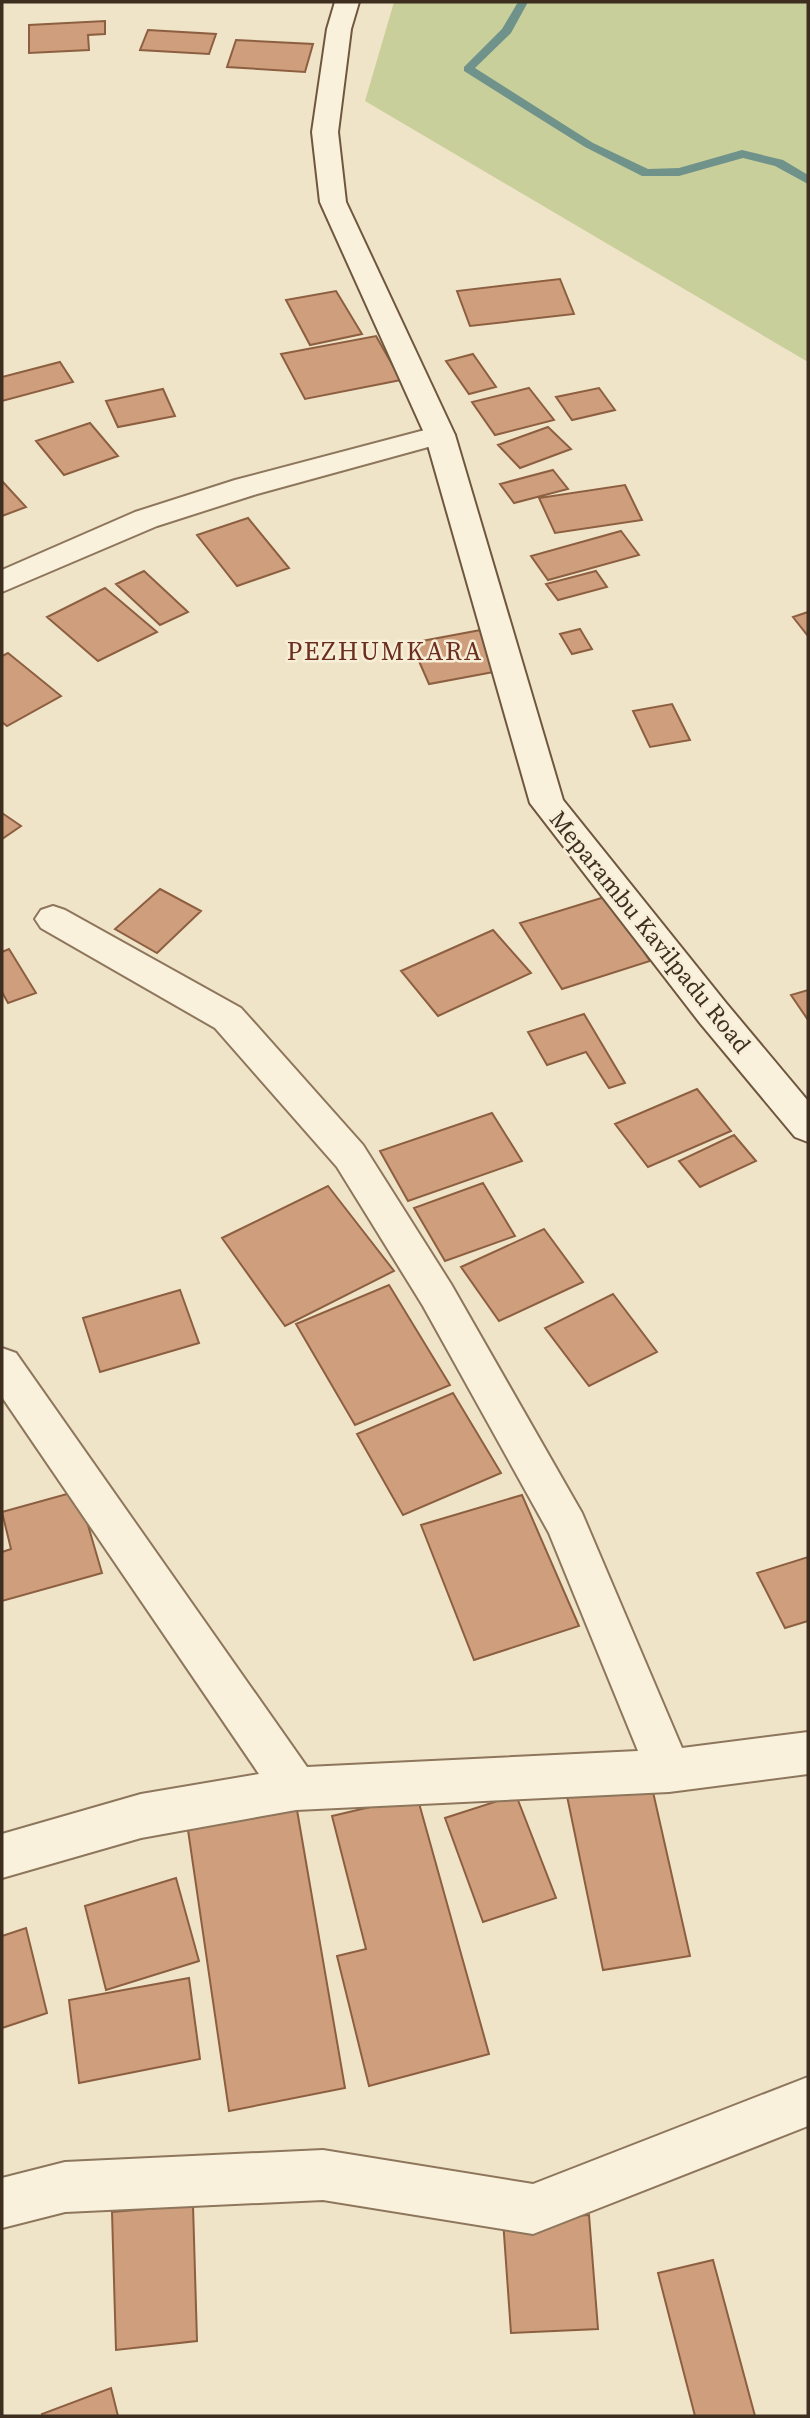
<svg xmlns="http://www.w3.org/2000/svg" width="810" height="2418" font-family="'Source Serif 4',serif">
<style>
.green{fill:#c9cf9b}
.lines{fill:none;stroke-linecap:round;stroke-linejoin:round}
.stream{fill:#6f938a;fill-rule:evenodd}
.building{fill:#cf9f7d;stroke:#8d5f41;stroke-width:2}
.minor-casing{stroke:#8d765c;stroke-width:4}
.secondary-casing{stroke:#6f573f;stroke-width:4}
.minor{fill:#faf1dc;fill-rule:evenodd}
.secondary{fill:#faf1dc;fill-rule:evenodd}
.labels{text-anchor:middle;stroke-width:5;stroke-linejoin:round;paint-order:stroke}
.street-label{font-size:24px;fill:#3d2e20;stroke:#f7eed8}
.neighbourhood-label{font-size:26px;letter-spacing:2px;fill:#6b2e1e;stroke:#f7eed8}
</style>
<rect width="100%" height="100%" fill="#f0e4c8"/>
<!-- green -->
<path class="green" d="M394,2h414v360l-443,-261z"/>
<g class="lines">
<!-- stream -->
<path class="stream" d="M518,2h10l-17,31 -36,35 118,75 55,26 31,-1 63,-18 41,10 25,15v9l-33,-18 -32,-8 -64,18h-37l-57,-29 -121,-76v-4l38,-38z"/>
</g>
<!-- building -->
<path class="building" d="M105,21v13l-17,1 1,15 -60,3v-28z
M148,30l68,4 -7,20 -69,-4z
M236,40l77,4 -8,28 -78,-5z
M560,279l14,35 -104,12 -13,-35z
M336,291l26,43 -52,11 -24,-45z
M376,336l25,44 -96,19 -24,-45z
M473,354l23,33 -27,7 -23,-33z
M60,362l13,20 -71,19v-24z
M529,388l25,32 -59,15 -23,-33z
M599,388l16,22 -43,10 -16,-23z
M163,389l12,27 -57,11 -12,-26z
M90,423l28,33 -54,19 -28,-34z
M548,427l23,22 -51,19 -22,-23z
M553,470l15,19 -54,14 -14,-19z
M2,481l24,26 -24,9z
M625,485l17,35 -87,13 -16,-35z
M248,518l41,50 -52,18 -40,-51z
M621,531l18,24 -91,25 -17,-24z
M144,571l44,41 -28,13 -44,-41z
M596,571l11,16 -49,13 -12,-16z
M105,588l52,44 -59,29 -51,-44z
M808,612v24l-15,-19z
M580,629l12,20 -20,5 -12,-20z
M481,630l18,41 -70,13 -18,-41z
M8,653l53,43 -54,30 -5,-4v-66z
M672,704l18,36 -40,7 -17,-36z
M2,813l19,13 -19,13z
M160,889l41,22 -44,42 -42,-24z
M608,896l42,65 -88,28 -42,-66z
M493,930l38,43 -93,43 -37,-45z
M9,949l27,44 -28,10 -6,-11v-40z
M808,990v30l-17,-25z
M584,1014l41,69 -16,5 -23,-36 -39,13 -19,-33z
M697,1089l34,42 -83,36 -33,-43z
M492,1113l30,48 -114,40 -28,-50z
M734,1135l22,26 -56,26 -21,-26z
M483,1183l32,53 -70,25 -31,-53z
M328,1186l66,85 -109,55 -63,-88z
M544,1229l39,53 -84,39 -38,-54z
M389,1285l61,100 -95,40 -59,-101z
M180,1290l19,53 -99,29 -17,-54z
M613,1294l44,58 -68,34 -44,-58z
M453,1393l48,80 -98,42 -46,-81z
M78,1491l24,82 -100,28v-49l9,-3 -9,-37z
M522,1495l57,131 -105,34 -53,-135z
M808,1557v64l-23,7 -28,-55z
M651,1783l39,173 -87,14 -36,-174z
M516,1795l40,103 -73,24 -38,-104z
M417,1796l72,258 -120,32 -32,-130 29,-7 -34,-133z
M297,1810l48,278 -116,23 -41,-281z
M176,1878l23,83 -93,29 -21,-84z
M26,1928l21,85 -45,15v-92z
M189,1978l11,81 -121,24 -10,-83z
M193,2205l4,136 -81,9 -4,-138z
M589,2215l9,114 -87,4 -8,-113z
M713,2260l42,156h-60l-37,-143z
M111,2388l7,28h-75l-1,-2z"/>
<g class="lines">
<!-- minor casing -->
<g class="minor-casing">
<path id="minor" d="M440,426l10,3 5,6 -5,6 -193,53 -100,32 -155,66v-22l133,-58 100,-32z
M53,906l12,4 176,98 122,137 88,139 131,229 100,235 126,-16v42l-139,18 -373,18 -155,28 -139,40v-44l139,-40 118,-20 -257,-377v-49l14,5 291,414 331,-16 -89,-218 -126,-227 -86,-139 -122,-139 -174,-100 -6,-9 6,-9z
M808,2077v49l-275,108 -210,-34 -258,12 -63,16v-50l63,-16 258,-12 210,34z"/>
</g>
<!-- secondary casing -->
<g class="secondary-casing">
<path id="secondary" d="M335,2h24l-8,27 -13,103 8,70 109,233 108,365 163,203 82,98v41l-13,-5 -95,-114 -170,-220 -105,-368 -105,-233 -8,-70 15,-103z"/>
</g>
<!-- minor -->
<use href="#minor" class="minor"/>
<!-- secondary -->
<use href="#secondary" class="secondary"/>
</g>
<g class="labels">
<!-- street labels -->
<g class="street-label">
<text transform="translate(650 932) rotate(51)" y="8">Meparambu Kavilpadu Road</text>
</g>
<!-- neighbourhood labels -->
<g class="neighbourhood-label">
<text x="385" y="660">PEZHUMKARA</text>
</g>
</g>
<!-- border -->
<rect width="810" height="2418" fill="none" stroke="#3d2e20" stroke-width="7"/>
</svg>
